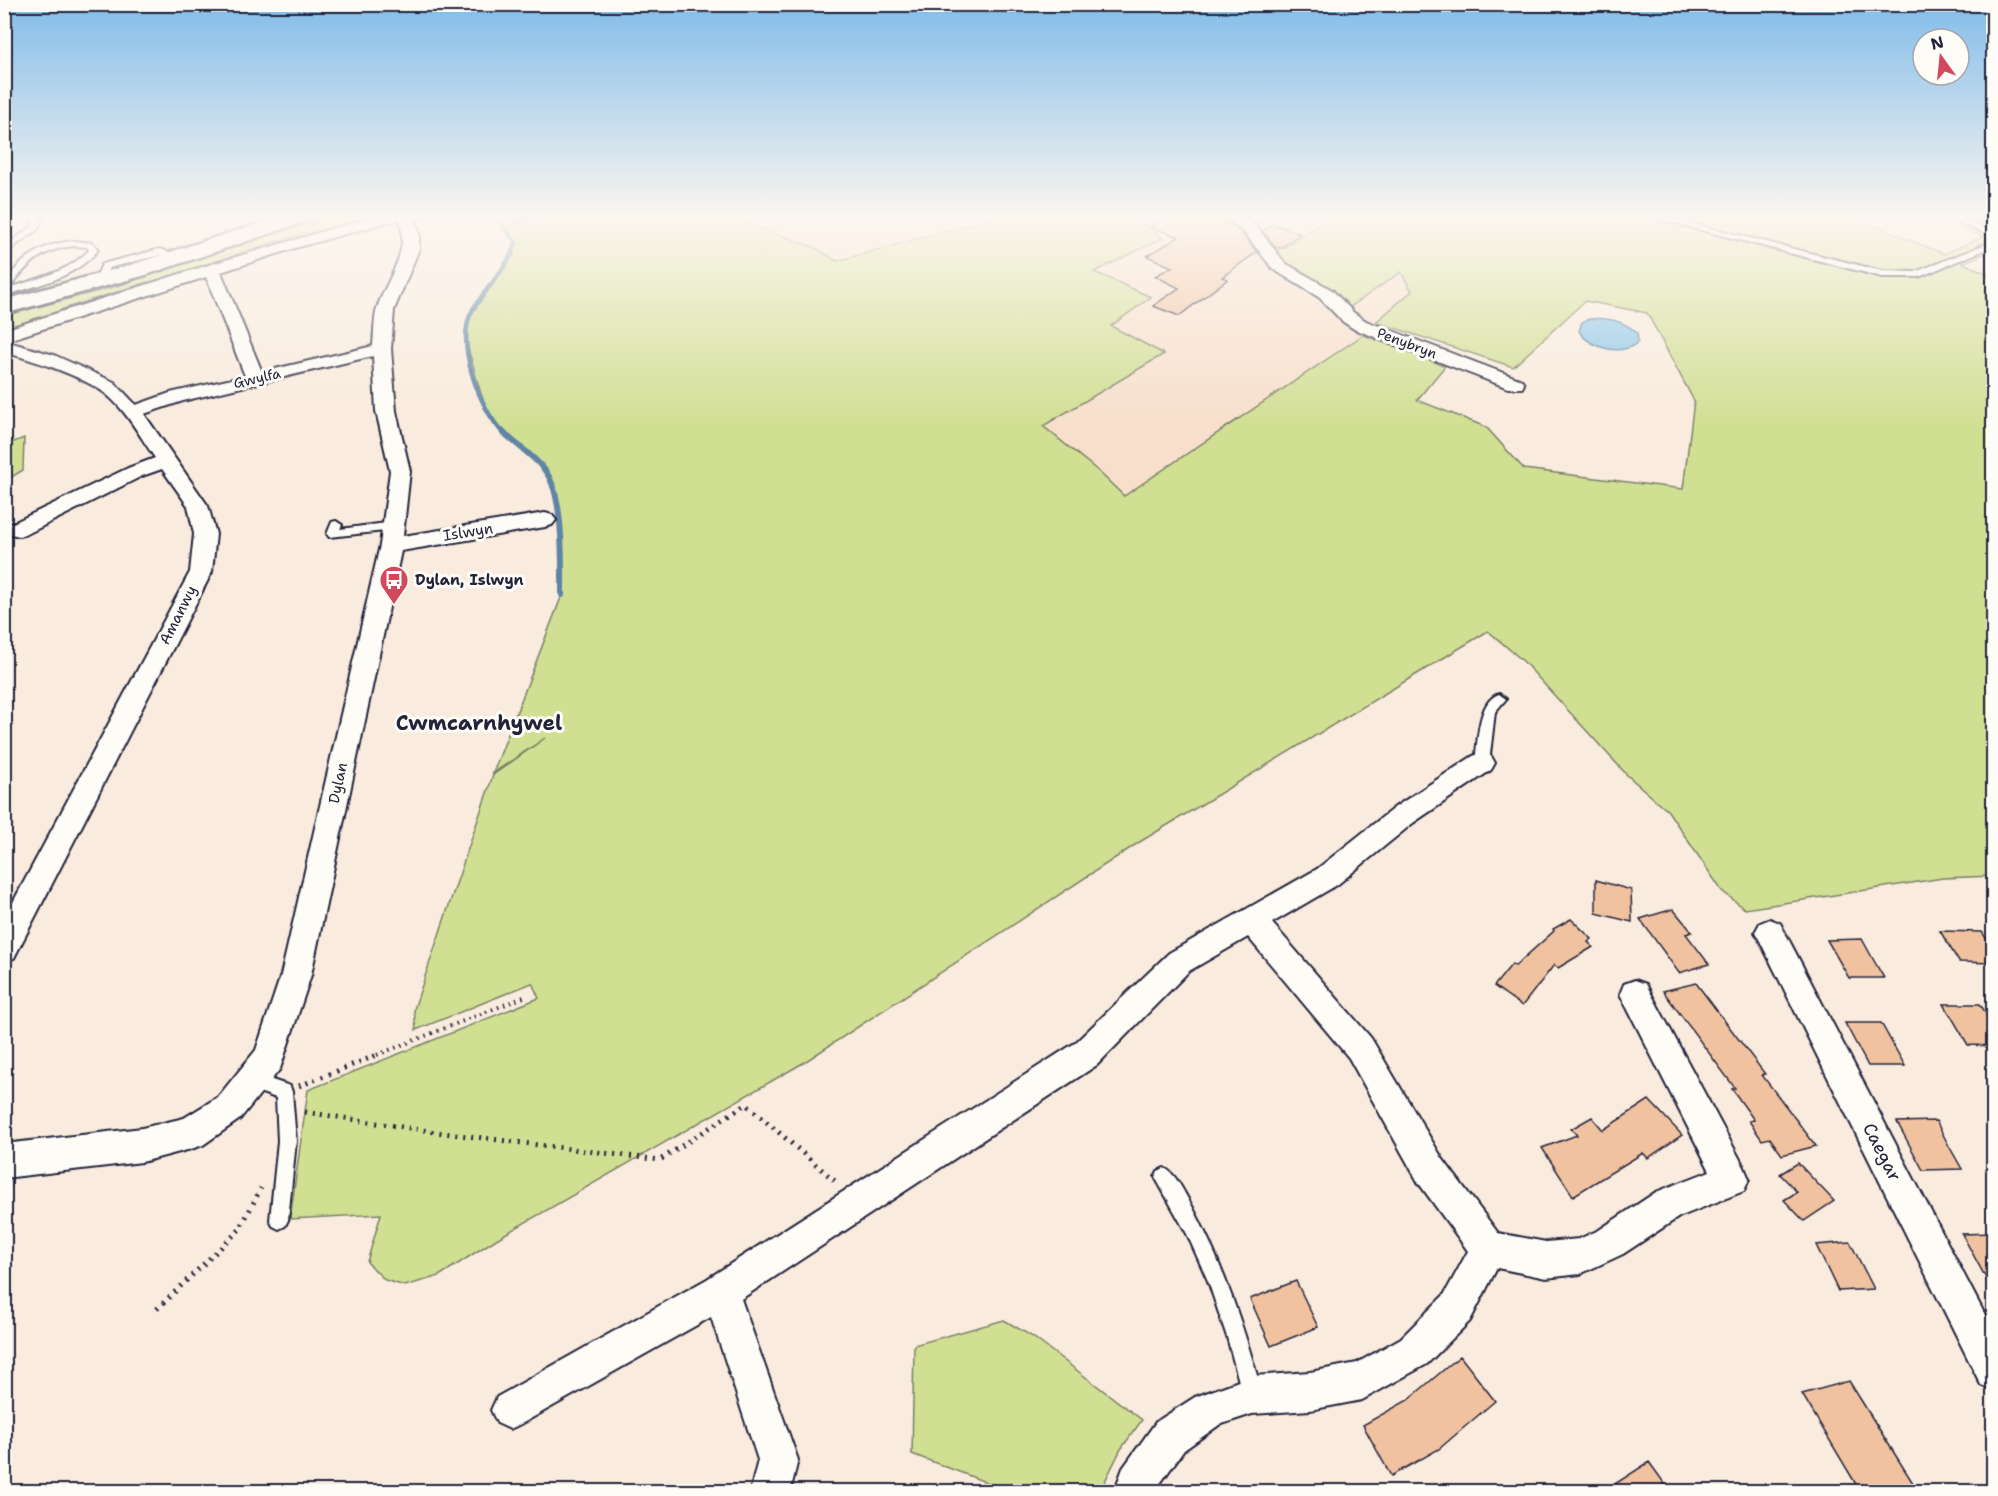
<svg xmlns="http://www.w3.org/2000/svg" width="1998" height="1496" font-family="'Shantell Sans',sans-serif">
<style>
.built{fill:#f7dfcb}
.green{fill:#d1df93;stroke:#7a8067;stroke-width:1.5}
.water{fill:#8ac7ea;stroke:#6085a4;stroke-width:1.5}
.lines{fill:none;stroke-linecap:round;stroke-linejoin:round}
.stream-far1{stroke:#6085a4;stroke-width:4.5}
.stream{stroke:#6085a4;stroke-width:6}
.building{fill:#f1c2a0;stroke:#22223b;stroke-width:1.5}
.service-casing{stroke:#22223b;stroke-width:4}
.minor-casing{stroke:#22223b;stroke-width:4}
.secondary-casing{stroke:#22223b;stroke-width:5}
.path-far1{stroke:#22223b;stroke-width:4;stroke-dasharray:1.5 5;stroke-linecap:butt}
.path{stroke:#22223b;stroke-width:5;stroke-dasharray:2 6;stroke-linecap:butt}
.service{fill:#fdfcf7;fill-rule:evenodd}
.minor{fill:#fdfcf7;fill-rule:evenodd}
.secondary{fill:#fdfcf7;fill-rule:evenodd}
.labels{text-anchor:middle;stroke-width:6;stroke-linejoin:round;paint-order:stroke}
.far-street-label{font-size:14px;fill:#22223b;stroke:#fdfcf7}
.street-label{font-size:15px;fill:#22223b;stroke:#fdfcf7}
.poi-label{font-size:15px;font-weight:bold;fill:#22223b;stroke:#fdfcf7;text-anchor:start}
.near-street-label{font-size:18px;fill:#22223b;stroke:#fdfcf7}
.district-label{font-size:21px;font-weight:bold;fill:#22223b;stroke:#fdfcf7}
</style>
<rect width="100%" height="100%" fill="#f9ebdd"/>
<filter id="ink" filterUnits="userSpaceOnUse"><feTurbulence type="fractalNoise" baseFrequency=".0167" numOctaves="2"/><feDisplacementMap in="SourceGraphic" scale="12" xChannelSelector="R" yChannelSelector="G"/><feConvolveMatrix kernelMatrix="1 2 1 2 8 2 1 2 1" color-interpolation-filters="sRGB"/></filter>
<g filter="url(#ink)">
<!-- built -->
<path class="built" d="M723,215h269l2,3 -157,43 -23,-14z
M1129,215h363l-91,57 11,19 -49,44 -239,161 -93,-80 -79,-76 210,-102z"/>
<!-- green -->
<path class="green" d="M337,215h49l-75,20 -4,-3 -71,22 5,4 -92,27 -2,-3 -85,27 -2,6 -55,12 -1,-11 118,-31 61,-23z
M495,215h16l10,11 25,-5 -6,-6h183l91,32 23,14 157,-43 -2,-3h137l34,23 -69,34 57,25 -40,29 53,28 -121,72 55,45 26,25 239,-161 82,31 -28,34 69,27 38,42 159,20 11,-88 -47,-88 -62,-12 -72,66 -137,-45 36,-31 -11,-19 -54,37 -52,-36 -22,-21 11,-4 50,-33h515l95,39 39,-17 -27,-12 -2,-4 33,14 3,3 -14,8 6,3 11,-4v5l-30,13 30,13v600l-50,2 -198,31 -23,-18 -54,-80 -41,-36 -104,-114 -35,-30 -350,212 -335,220 -305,175 -59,38 -34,10 -20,-6 -18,-18 14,-48 -91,5 18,-129 231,-92 -7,-15 -116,47 -2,-21 79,-234 52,-37 -52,35 69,-178v-35l-6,-67 -8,-19 -50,-47 -13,-19 -17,-60 -2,-21 4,-11 43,-60 3,-13z
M7,436l7,6 10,-4 -1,32 -18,11v-44z
M1004,1320l29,17 109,83 -21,29 -21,42h-91l-97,-37 2,-109z"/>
<!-- water -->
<path class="water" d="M1589,319c18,-2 35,2 48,14l1,9c-16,15 -49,6 -59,-11l3,-9z"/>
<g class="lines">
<!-- stream-far1 -->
<path class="stream-far1" d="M495,215l21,28c-9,26 -29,43 -43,66 -19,33 6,98 30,124"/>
<!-- stream -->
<path class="stream" d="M502,431c14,14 33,25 44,41 18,24 16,93 16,123"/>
</g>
<!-- building -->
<path class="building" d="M1168,215h52l22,19 15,18 -35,25 6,2 -49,37 -26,-10 26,-18 -24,-12 17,-9 -25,-11 32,-19 -28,-10z
M1273,224l27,10 -18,13 -6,1 -13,-17z
M1596,880l35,10 1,32 -36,-9z
M1673,909l19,23 -6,2 23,30 -30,9 -39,-54z
M1571,919l21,20 -4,3 5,5 -35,21 -4,-3 -32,41 -28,-20 18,-22 3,2 39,-35 -1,-2z
M1940,931l42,1 12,18v13l-35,-1z
M1862,939l11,20 11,19h-35l-22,-38z
M1696,983l69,91 -3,1 54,71 -34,9 -12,-17 -8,2 -13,-19 5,-1 -22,-31 3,-1 -72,-97z
M1944,1004h36l14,22v20l-26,-1z
M1845,1023h36l24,43h-37z
M1649,1100l33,35 -34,23 -5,-5 -70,43 -31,-48 35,-13 -6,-6 21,-12 11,13z
M1936,1121l13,25 13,23 -39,1 -26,-48z
M1798,1163l36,38 -30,20 -20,-21 13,-8 -17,-18z
M1994,1233v60l-32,-59z
M1850,1242l24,47 -36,2 -22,-46z
M1296,1281l22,46 -47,19 -21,-47z
M1460,1356l35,45 -56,48 -48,27 -28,-51 45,-25z
M1849,1381l69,110h-58l-58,-97z
M1649,1462l21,29h-66z"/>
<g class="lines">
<!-- service casing -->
<g class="service-casing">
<path id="service" d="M26,215h10l6,6 -5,9 -33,24v-7l27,-20 3,-5z
M417,215h17l-26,7 -4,-2z
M513,215h9l3,5 -7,2z
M1643,215h15l224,56 33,1 79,-31v5l-75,31h-37z
M1940,215h12l42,17v5z
M75,241l18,2 5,7c-23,28 -60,35 -94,46v-13c19,-26 39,-40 71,-42zM75,246l12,1 2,3c-21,23 -50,27 -79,38 17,-25 35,-40 65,-42z
M160,249l20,8 -4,3 -16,-5 -51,13 -8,16 -7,-2 8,-18z
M336,521l6,4 -2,4 54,-7 6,4 -6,4 -65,7 -2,-3 5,-12z
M1499,694l7,5 -11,13 -6,51 -2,4h-10l-2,-4c3,-19 2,-62 24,-69z
M251,1073l39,13 2,6 4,49 -8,79 -3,6 -6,3 -6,-3 -3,-6 8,-79 -2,-43 -31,-11 -2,-6 2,-6z
M1164,1168c12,5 20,25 27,36 32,60 53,124 71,189l-3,7 -7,3 -7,-3 -3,-7 -15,-56 -19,-56 -21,-47 -32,-57 3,-6z"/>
</g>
<!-- minor casing -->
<g class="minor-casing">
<path id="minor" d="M379,215h34l6,16v18l-25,61 -3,39 5,62 14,60 -7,65 142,-23 7,2 4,5 -4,5 -7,2 -144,24 -90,424 -31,94 -40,50 -37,26 -12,4 -49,13 -138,16v-34l138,-16 42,-10 34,-21 38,-47 25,-75 99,-430 10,-74 -14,-60 -3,-55 -190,45 -39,13 64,92 8,28 -4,38 -198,386 -10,4v-43l186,-347 4,-38 -6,-28 -26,-37 -20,7 -115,58 -8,2 -8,-2 -3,-5 3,-5 117,-56 27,-10c-16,-23 -32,-54 -56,-69 -28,-17 -63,-28 -95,-37v-22l201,-64zM399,219c12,33 -12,59 -22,89 -3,11 -3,26 -4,38l-111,26 -41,-100 74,-24zM206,277l39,99 -75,17 -34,12 -22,-23 -60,-27 -49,-14z
M1222,215h18l16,11 29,37 47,27 22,23 12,8 156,59 2,4 -2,4h-14l-154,-59 -12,-8 -22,-23 -47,-29 -29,-37z
M1971,215h23v10l-21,-7z
M1482,753l9,3 4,7 -4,7 -78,53 -76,62 -65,38 99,115 71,120 56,75 48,9 33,-3 20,-9 57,-38 54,-21 -90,-177 4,-10 11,-4 11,4 98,183 5,12 -5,12 -65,26 -56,37 -43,20 -34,4 -49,-10 -27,53 -43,43 -65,36 -52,10 -58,4 -33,11 -35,25 -30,42h-40l9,-24 33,-46 39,-25 57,-21 58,-4 47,-9 44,-25 43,-43 24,-44 -50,-69 -69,-124 -101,-121 -59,34 -92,94 -356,234 57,161 -8,32h-40l8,-32 -47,-143 -188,106 -13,6 -13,-6 -6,-13 6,-13 210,-118 368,-236 94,-90 148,-84 78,-62 78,-51z
M1770,919l10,4 214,409v58l-13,-5 -221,-444 -5,-9 5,-9z"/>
</g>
<!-- secondary casing -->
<g class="secondary-casing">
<path id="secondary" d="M285,215h31l-3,4 -167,56 -142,39v-14l126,-35z"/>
</g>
<!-- path-far1 -->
<path class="path-far1" d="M377,1055l147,-58"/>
<!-- path -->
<path class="path" d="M299,1086l81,-32
M305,1112l130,20 225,28 86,-56 90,78
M157,1309l83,-80 21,-41"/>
<!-- service -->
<use href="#service" class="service"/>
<!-- minor -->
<use href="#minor" class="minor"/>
<!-- secondary -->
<use href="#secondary" class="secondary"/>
</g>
</g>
<!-- sky -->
<linearGradient id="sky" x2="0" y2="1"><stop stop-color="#82bce9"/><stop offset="0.51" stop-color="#fcf6f0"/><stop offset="1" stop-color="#fcf6f0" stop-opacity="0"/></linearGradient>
<rect width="1998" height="425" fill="url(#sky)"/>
<!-- icons -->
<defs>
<g id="bus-pin" transform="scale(1.5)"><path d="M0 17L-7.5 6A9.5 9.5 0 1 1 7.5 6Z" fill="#d1495b" stroke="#fdfcf7"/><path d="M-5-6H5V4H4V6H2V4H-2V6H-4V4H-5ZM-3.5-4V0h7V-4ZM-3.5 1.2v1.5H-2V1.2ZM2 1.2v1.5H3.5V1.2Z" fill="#fff"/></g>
</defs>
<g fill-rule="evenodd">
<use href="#bus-pin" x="394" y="580"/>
</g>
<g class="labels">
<!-- far-street labels -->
<g class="far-street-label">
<text transform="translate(1407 343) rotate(21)" y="5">Penybryn</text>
<text transform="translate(257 378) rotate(-13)" y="5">Gwylfa</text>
</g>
<!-- street labels -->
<g class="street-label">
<text transform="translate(468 532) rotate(-9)" y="5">Islwyn</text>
<text transform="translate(178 615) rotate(-63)" y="5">Amanwy</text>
<text transform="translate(338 783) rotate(-78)" y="5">Dylan</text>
</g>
<!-- poi labels -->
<g class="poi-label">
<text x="415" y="585">Dylan, Islwyn</text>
</g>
<!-- near-street labels -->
<g class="near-street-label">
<text transform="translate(1882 1152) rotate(63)" y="6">Caegar</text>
</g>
<!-- district labels -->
<g class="district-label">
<text x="479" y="730">Cwmcarnhywel</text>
</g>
</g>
<!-- margin -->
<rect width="1998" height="1496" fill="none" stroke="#fdfcf7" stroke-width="24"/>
<rect x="12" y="12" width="1974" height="1472" fill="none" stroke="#22223b" stroke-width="2" filter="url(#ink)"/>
<!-- north arrow -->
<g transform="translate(1941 57) rotate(345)"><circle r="28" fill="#fdfcf7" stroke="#a5a5ac" stroke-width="1.5"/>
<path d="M0-4.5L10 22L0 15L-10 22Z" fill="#d1495b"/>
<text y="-9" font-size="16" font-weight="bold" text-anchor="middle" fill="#22223b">N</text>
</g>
</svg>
